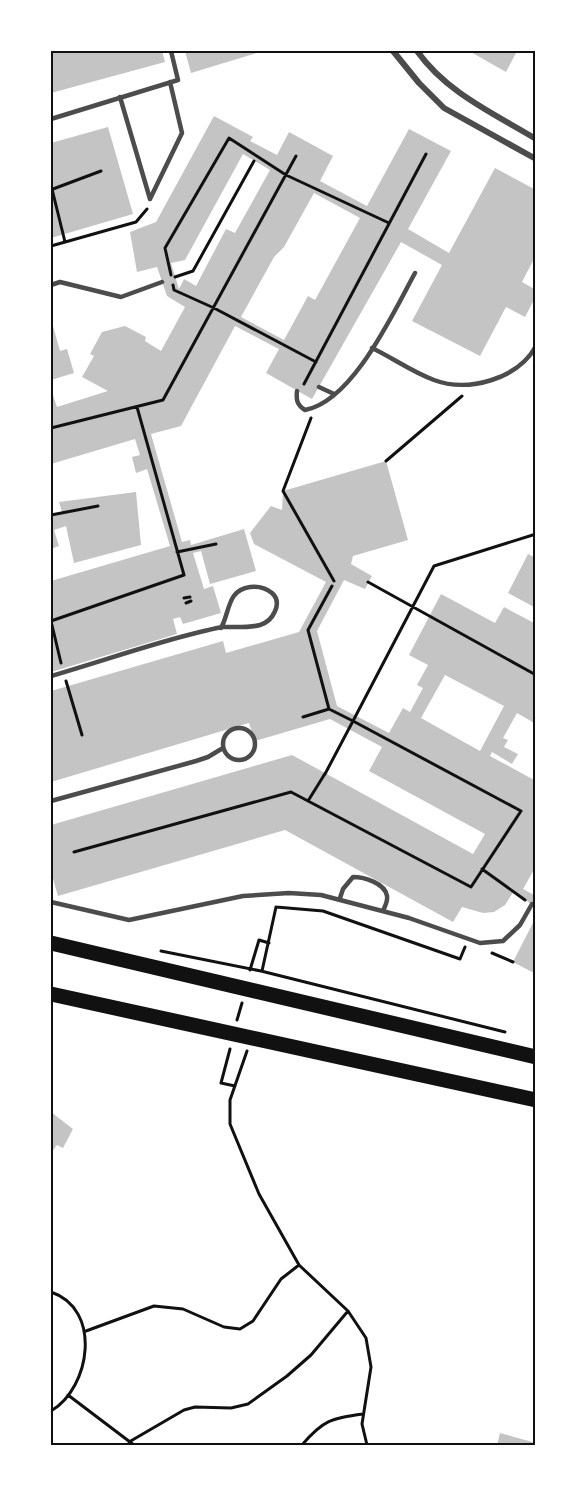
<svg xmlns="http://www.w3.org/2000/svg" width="587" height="1496" font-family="'Alegreya Sans',sans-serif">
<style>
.building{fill:#c4c4c4;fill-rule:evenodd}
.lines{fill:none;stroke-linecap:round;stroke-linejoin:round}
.path{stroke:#111;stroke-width:3}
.service{stroke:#4c4c4c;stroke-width:4.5}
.minor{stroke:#4c4c4c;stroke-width:6}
.primary{stroke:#111;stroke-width:15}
.neatline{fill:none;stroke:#111;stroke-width:2}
</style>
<rect width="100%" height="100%" fill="#fff"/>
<!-- building -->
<path class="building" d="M51,51h111l3,11 -114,31z
M185,51h75v1l-69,21z
M469,51h48l-11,21z
M214,116l39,21 -3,4 27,14 12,-23 44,24 -13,25 47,25 42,-77 42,22 -43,78 41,24 46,-85 41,22v65l-14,27 14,8v6l-11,21 -19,-10 -26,49 -68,-35 30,-56 -41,-23 -89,157 -46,-26 13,-24 -44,-23 -54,100 -30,8 31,108 8,-2 1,5 53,-16 12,42 -46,13 -9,-33 -8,2 11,36 9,-3 8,27 -38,11 -3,-7 -7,2 4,15 -126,38v-91l119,-35 -23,-77 -11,4 -4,-16 8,-2 -5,-16 -84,25v-75l6,18 51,-16 -26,-14 12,-21 -4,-2 12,-22 23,-6 21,11 -1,4 16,10 24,-44 -18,-11 -10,-29 -20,5 -7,-40 26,-10zM243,154l27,16 -35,63 -9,-4 -30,57 -12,-7 -5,10 -8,-26 14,-3zM314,193l46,25 -45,82 -7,-4 -24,44 -43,-23 33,-60 10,-10z
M108,127l25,87 -82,24v-95z
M53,326l7,25 7,-2 7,24 -23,7v-53z
M386,461l22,79 -55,16 -2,8 21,12 -7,13 -21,-9 -27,51 20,75 52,27 14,-25 7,4 13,-24 -6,-3 11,-20 -19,-10 32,-61 54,29 9,-16 32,17v100l-19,-11 -14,25 5,2 -4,7 14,7 -6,10 -20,-12 -2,4 46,25v85l-13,23 13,7v12l-22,-17 -9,14 -11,7 -11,1 -21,-6 -9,15 -168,-92 -227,66 -7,-24v-47l241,-70 181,99 12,-20 -116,-63 13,-24 -52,-28 -75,22 -6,-18 -198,59v-91l172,-50 3,12 73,-21 27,-50 -72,-38 -4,-11 21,-27 11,4 1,-19zM445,675l59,31 -24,45 -59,-33z
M136,492l5,53 -67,18 -8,-37 -12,4 5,16 -8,3v-34l11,-3 -3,-10z
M528,554l8,4v45l-2,4 -26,-14z
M536,917v57l-23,-12z
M51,1112l22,17 -10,19 -6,-3 -6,8z
M500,1433l36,10v2h-39z"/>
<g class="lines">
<!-- path -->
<path class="path" d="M52,189l13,53
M53,189l48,-18
M51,246l85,-24 11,-13
M171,275l-6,-27 64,-110 57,37 103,48
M175,277l18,-6 61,-110
M173,285l1,5 40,18 102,54
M304,384l122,-230
M311,418l-28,73 51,90
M51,428l112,-28 133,-244
M386,461l76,-65
M51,515l47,-9
M177,552l39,-8
M368,582l168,93
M184,598l6,-1
M186,603l5,-2
M61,663l-10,-42 133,-46 -47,-168
M66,681l16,54
M329,709l-21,-79 24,-44
M303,717l26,-8 24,12 81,-155 102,-32
M308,801l18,-29
M74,852l217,-60 180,95 50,-76 -168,-90 -28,53
M482,869l43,31
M276,907l47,4 137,48 5,-12
M161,951l100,20 244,61
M492,953l21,9
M250,970l9,-30 10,3
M262,971l14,-64
M237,1020l5,-17
M230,1049l-9,34 14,3
M247,1051l-17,49v24l29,70 40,71 49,46 18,27 5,29 -9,57 5,21
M51,1292c51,17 40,95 0,119
M86,1331l68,-25 29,3 41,18 16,2 13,-8 28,-42 18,-14
M68,1395l66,50
M129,1442l55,-32 11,-3 36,1 17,-4 39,-28 24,-21 37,-44
M302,1445c21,-25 30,-27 61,-31"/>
<!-- service -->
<path class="service" d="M120,97l30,102
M51,119l127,-39 -7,-29
M150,199l32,-66 -12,-51
M51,285l9,-3 61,15 41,-15
M372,348c21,10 40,24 62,32 34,13 84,-1 102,-34
M319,387l15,7
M297,391c-1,9 0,14 8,19 48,-9 88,-97 110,-137
M51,676c49,-14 96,-31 145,-43 9,-2 19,-5 27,-6 12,0 26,1 37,-2 13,-4 23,-22 12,-32 -6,-5 -14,-7 -22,-6 -23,3 -20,25 -29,41
M223 744a16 16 0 1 1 32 0a16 16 0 1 1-32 0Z
M51,801l145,-40 12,-4 15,-9
M340,898l3,-9 10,-12c11,0 32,6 34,19 1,5 -2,10 -4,15
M51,902l78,18 114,-24 46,-3 32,2 88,23 71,25 23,-2 17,-16 12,-21"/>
<!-- minor -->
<path class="minor" d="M393,51l26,32 25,25 92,51
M417,51c30,42 76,62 119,88"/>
<!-- primary -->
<path class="primary" d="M51,943l485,114
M51,994l485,106"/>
</g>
<!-- border -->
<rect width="587" height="1496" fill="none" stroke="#ffffff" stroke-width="105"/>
<rect x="52" y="52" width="482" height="1392" class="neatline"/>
</svg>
